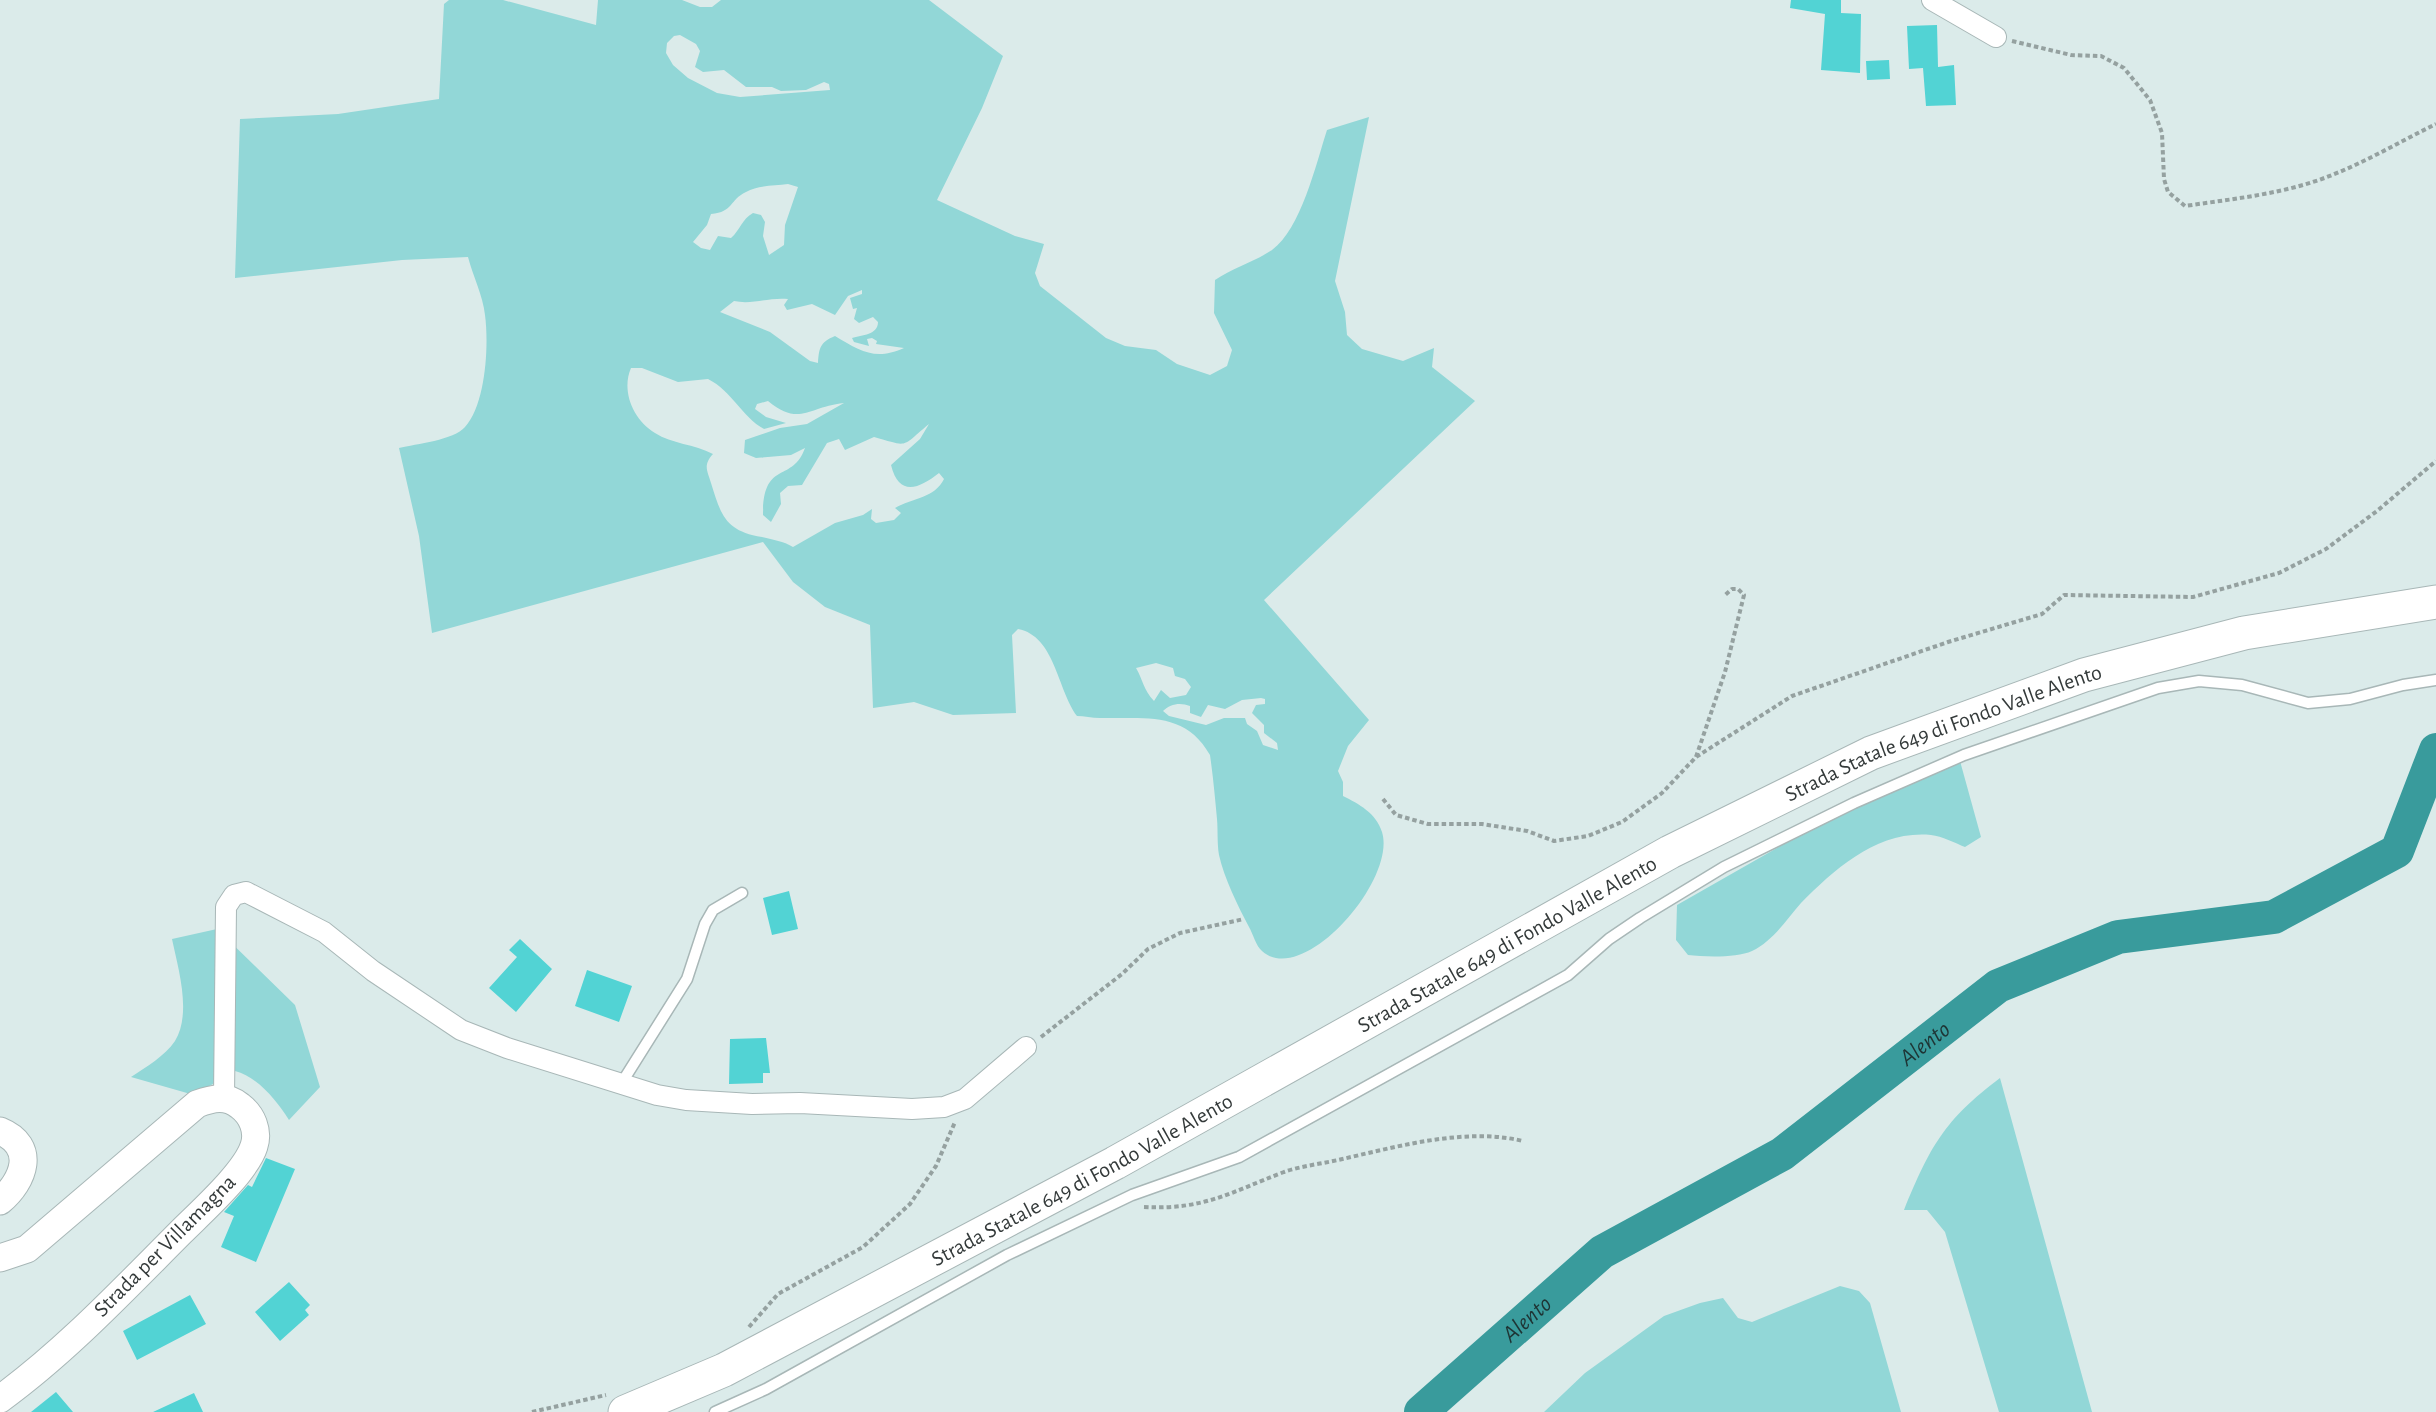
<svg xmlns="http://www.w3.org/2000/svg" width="2436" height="1412" font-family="'Alegreya Sans',sans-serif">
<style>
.green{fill:#92d7d7;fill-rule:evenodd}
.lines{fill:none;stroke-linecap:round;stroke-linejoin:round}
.river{stroke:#399b9c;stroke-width:34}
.building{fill:#52d3d4}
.service-casing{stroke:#a8b7b7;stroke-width:13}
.minor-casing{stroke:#a8b7b7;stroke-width:22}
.secondary-casing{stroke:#a8b7b7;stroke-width:29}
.trunk-casing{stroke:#a8b7b7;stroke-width:35}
.path{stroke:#95a1a0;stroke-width:4;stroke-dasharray:4.5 3;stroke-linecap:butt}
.service{stroke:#fff;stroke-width:10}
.minor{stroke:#fff;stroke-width:20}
.secondary{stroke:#fff;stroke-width:27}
.trunk{stroke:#fff;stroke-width:33}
.labels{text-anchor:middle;stroke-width:4.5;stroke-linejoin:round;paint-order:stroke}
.street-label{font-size:22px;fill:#343a3a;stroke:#fff}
.water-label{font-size:24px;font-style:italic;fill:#1e3434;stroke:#fff}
</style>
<rect width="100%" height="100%" fill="#dbebea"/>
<!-- green -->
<path class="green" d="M449,0h54l93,25 2,-25h84l18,7h12l9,-7h208l74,56 -21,52 -45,92 78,36 29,8 -9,29 5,13 66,52 19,8 31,4 21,14 33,11 17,-9 5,-16 -18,-37 1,-33c18,-12 39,-18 57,-30 29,-21 44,-86 55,-120l42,-13 -34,164 10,31 2,23 15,14 41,12 31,-13 -2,19 43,34 -211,199 105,120 -21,26 -10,25 5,11v14c16,8 33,17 39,36 15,48 -79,156 -120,119 -6,-5 -9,-17 -13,-24 -11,-21 -25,-49 -30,-72 -2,-12 -1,-25 -2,-36 -2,-22 -4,-43 -7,-64 -25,-45 -67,-36 -110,-37 -8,0 -16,-2 -23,-2 -20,-27 -22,-80 -59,-87l-6,6 4,78 -63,2 -39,-13 -41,6 -3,-83 -45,-18 -32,-25 -30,-40 -331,91 -13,-97 -20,-88c17,-4 55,-8 66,-21 21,-23 24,-82 20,-112 -2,-19 -12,-39 -17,-58l-66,3 -167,18 5,-159 98,-5 101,-15 5,-95zM680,35l16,9 4,7 -5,16 8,5 21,-2 22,17h26l9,4 25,-1 18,-8 5,2 1,6 -90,7 -23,-4 -29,-15 -15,-13 -7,-12 1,-10 7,-7zM788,184l10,3 -13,38 -1,20 -15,10 -6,-19 2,-14 -4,-7 -8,-2c-11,6 -13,17 -22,25l-13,-2 -8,14 -9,-2 -8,-6 14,-17 4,-11c23,-2 18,-14 35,-22 12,-7 28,-6 42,-8zM862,290v4l-12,4 3,11 4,-1 -3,11 5,4 14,-6 5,5c0,13 -16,13 -26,16l2,4 15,4 -2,-7 5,-1 5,3 -1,3 28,4c-29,13 -44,3 -69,-12 -15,6 -16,12 -17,27l-8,-2 -40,-29 -50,-20 14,-11c18,4 36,-4 54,-2l-4,6 3,5 25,-6 23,11 13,-19zM631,368h11l36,14 30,-3c24,12 34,38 56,50l22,-6 -20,-6 -11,-8 2,-5 11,-3c32,26 39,6 76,2l-37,21 -27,4 -35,12 -1,13 12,5 35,-3 14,-7c-13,36 -42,11 -42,67l8,7 10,-18 -1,-11 8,-7 14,-1 25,-42 12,-4 6,11 29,-13c36,10 26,11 55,-13l-9,15 -29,26c8,33 29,23 48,8l5,6c-9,19 -32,19 -49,29l6,5 -7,7 -18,3 -5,-4 1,-10 -9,6 -28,8 -42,24c-10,-6 -19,-7 -31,-10 -37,-6 -41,-22 -51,-54 -4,-13 -8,-18 2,-29 -19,-10 -41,-10 -58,-21 -22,-13 -34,-42 -24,-65zM1156,663l17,5 2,8 10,3 6,8 -5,8 -16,3 -9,-8 -7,11c-11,-12 -11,-21 -18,-33zM1261,698l4,1v5l-9,1 -4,8 12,12v8l13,10 1,7 -15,-5 -6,-14 -10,-7 -2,-6h-21l-18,7 -37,-9 -6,-5c7,-7 17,-9 27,-5v7l11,4 7,-12 17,4 17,-9z
M1960,761l21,76 -16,10c-10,-4 -23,-11 -34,-12 -53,-5 -95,33 -130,68 -15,17 -28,38 -49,48 -15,7 -47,6 -64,4l-12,-15 1,-35 126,-72 86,-42z
M217,929l78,76 25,82 -31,33c-12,-19 -31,-43 -54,-49l-41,24 -63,-18c15,-10 34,-21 44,-36 17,-28 3,-73 -3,-102z
M2000,1078l92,334h-93l-54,-180 -18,-22h-23c26,-63 40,-90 96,-132z
M1840,1286l19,5 11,12 31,109h-357l41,-39 79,-57 36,-13 23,-5 15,20 14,4z"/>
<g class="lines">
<!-- river -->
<path class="river" id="s1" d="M1421,1412l181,-160 180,-98 216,-168 120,-49 156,-20 123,-66 39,-101"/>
</g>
<!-- building -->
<path class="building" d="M1791,0h50v13l20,1 -1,59 -39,-3 4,-56 -35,-6z
M1937,25l1,42 16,-2 2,40 -30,1 -3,-38 -14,1 -2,-43z
M1889,60l1,19 -23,1 -1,-19z
M789,891l9,38 -26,6 -9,-37z
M520,939l32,30 -36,43 -27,-24 28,-31 -8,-7z
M587,970l45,16 -13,36 -44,-16z
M766,1038l4,35h-7v10l-34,1 1,-45z
M266,1158l29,11 -39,93 -35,-15 13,-31 -10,-4 24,-27 4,2z
M289,1282l21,23 -5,5 4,5 -29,26 -25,-29z
M190,1295l16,29 -69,36 -14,-29z
M56,1392l17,20h-42z
M194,1393l9,19h-50z"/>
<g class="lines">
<!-- service casing -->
<g class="service-casing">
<path id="service" d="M621,1084l66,-105 18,-55 8,-14 29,-17
M715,1412l51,-23 241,-134 125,-60 107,-38 329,-182 41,-36 31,-21 84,-51 130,-64 110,-48 194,-67 41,-7 43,4 66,18 42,-4 53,-14 33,-5"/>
</g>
<!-- minor casing -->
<g class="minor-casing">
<path id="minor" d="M1932,0l64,37
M224,1098l2,-191 8,-12 12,-3 78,40 49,39 88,59 46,18 150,47 29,5 66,4 48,-1 112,6 32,-2 21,-8 61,-52"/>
</g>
<!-- secondary casing -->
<g class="secondary-casing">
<path id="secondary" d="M0,1131c37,15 24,50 0,70
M0,1258l27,-9 170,-145c16,-6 29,-9 43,2 12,9 19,25 14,40 -8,26 -53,66 -73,86 -57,57 -115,119 -181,167"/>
</g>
<!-- trunk casing -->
<g class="trunk-casing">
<g id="trunk">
<path id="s2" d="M625,1412l99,-42 391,-207 555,-311 201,-99 213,-78 160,-42 192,-31"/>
</g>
</g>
<!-- path -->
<path class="path" d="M2012,41l59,14 30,1 23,12 26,32 12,33 2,46 4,13 17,14c40,-6 79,-10 118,-21 46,-13 90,-40 133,-61
M1696,757l29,-85 19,-77 -6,-6h-6l-8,7
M1383,799l13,16 32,9h54l45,7 27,10 34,-5 34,-14 40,-29 34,-36 96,-61 156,-54 94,-28 22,-19 129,2 86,-24 47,-24 51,-38 59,-50
M1041,1037l81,-63 26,-25 32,-16 64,-14
M1144,1207c61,3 87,-15 140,-35 17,-6 36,-8 54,-12 58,-13 126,-33 185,-19
M749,1327l29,-33 85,-47 47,-43 26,-38 19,-44
M532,1412l74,-17"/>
<!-- service -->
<use href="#service" class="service"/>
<!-- minor -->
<use href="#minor" class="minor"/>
<!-- secondary -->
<use href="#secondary" class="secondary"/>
<!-- trunk -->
<use href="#trunk" class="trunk"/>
</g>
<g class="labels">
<!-- street labels -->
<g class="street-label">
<text dy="8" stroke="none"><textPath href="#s2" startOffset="1485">Strada Statale 649 di Fondo Valle Alento</textPath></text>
<text dy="8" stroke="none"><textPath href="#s2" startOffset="999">Strada Statale 649 di Fondo Valle Alento</textPath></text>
<text dy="8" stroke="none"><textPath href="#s2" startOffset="513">Strada Statale 649 di Fondo Valle Alento</textPath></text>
<text transform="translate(164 1245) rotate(-45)" y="8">Strada per Villamagna</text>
</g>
<!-- water labels -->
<g class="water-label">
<text dy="8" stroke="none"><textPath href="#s1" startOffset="627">Alento</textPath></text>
<text dy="8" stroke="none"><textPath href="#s1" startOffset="141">Alento</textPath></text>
</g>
</g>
</svg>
